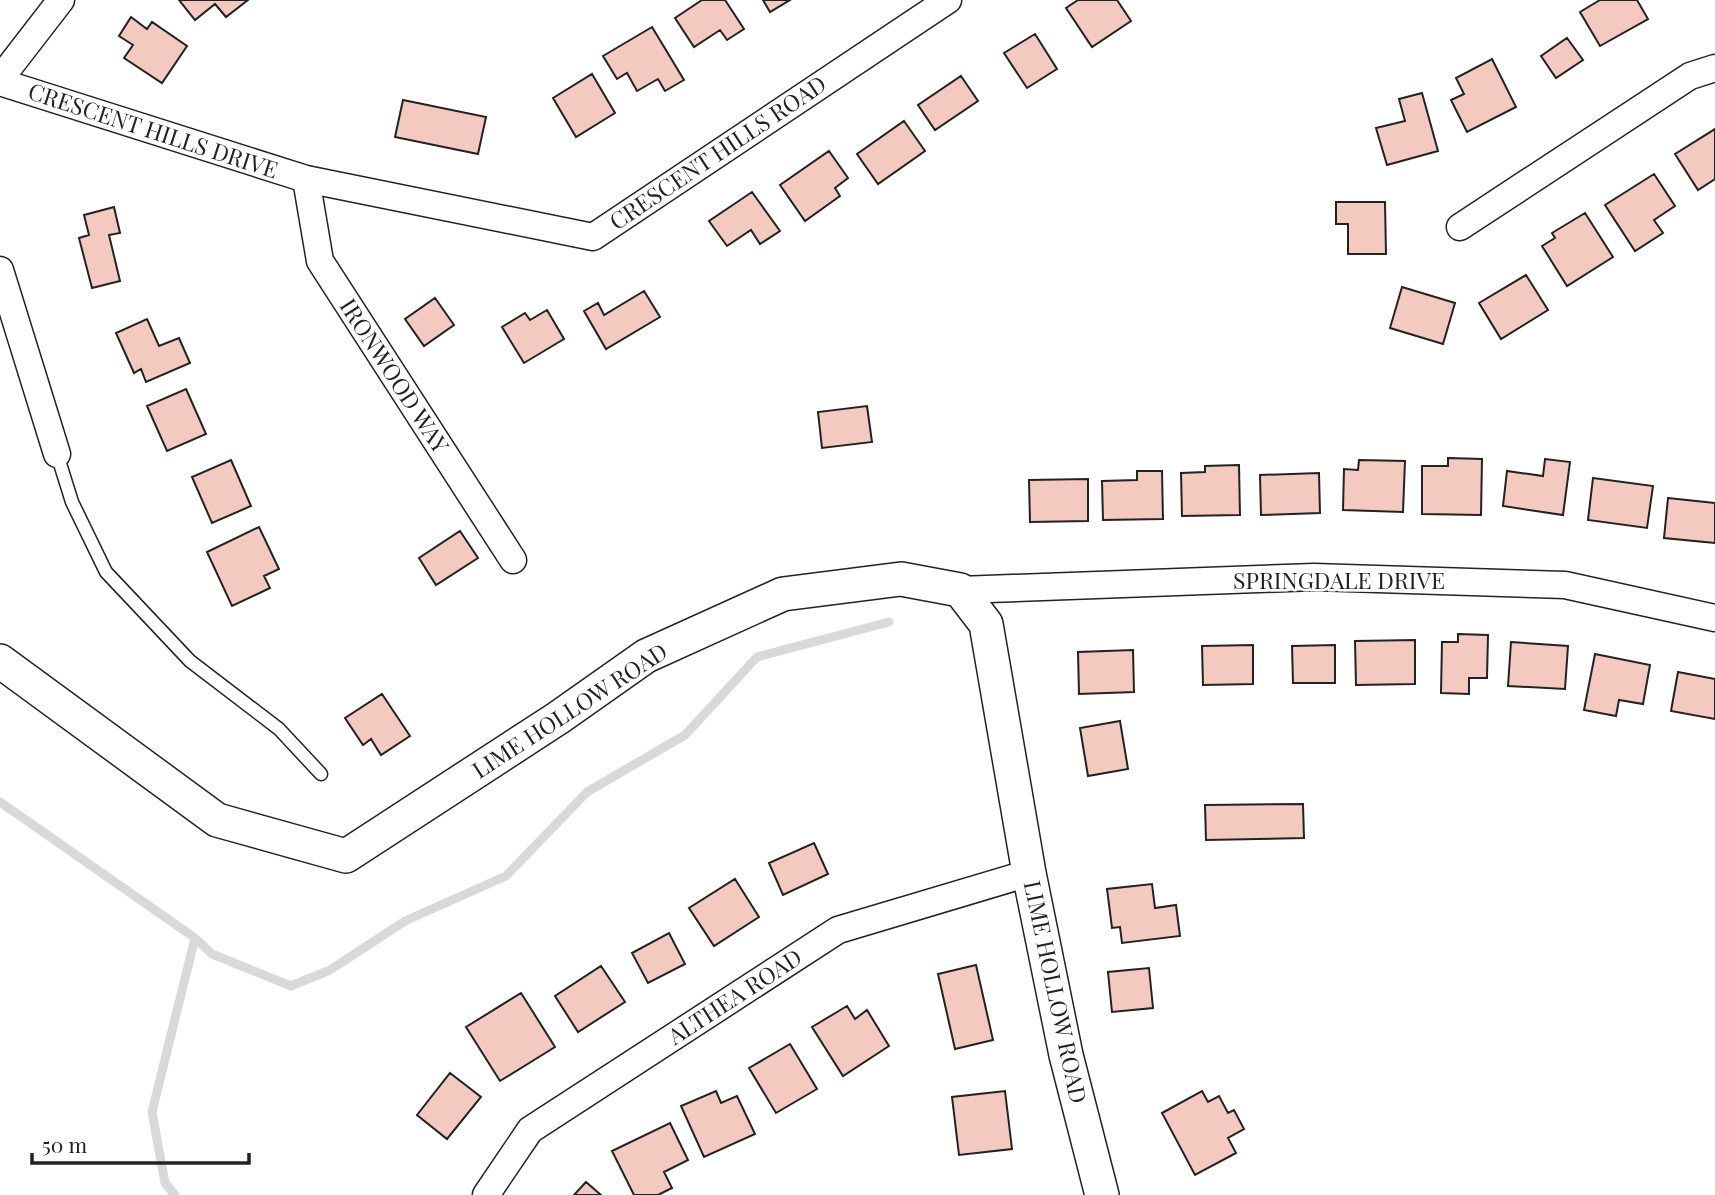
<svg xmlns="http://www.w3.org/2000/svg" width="1715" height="1195" font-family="'Playfair Display',serif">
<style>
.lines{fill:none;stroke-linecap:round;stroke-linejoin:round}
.stream{stroke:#d9d9d9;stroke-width:9}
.building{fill:#f3c9c0;stroke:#222;stroke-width:2}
.service-casing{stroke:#222;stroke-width:15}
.minor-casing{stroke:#222;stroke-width:29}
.tertiary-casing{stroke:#222;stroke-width:36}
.service{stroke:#fff;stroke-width:12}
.minor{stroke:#fff;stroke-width:26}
.tertiary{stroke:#fff;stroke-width:33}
.labels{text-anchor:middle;stroke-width:5;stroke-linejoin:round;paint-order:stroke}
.street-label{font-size:23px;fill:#222;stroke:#fff}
</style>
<rect width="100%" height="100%" fill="#fff"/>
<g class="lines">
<!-- stream -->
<path class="stream" d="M0,802l195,136 17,16 79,32 39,-16 75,-49 101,-45 81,-84 98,-57 72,-78 132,-35
M175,1195l-10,-12 -13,-71 43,-174"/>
</g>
<!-- building -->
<path class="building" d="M179,0h69l-22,17 -11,-13 -20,16z
M702,0h23l19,29 -17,11 -7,-10 -26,17 -19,-29z
M763,0h27l-20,12z
M1078,0h39l14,21 -39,26 -26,-39z
M1637,0l11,19 -48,27 -20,-34 20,-12z
M131,17l16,12 5,-7 35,24 -25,37 -38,-25 9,-13 -14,-9z
M652,27l32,53 -19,11 -7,-12 -21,12 -10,-18 -10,6 -14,-23z
M1035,34l22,35 -30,19 -23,-35z
M1567,38l16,22 -27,18 -15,-22z
M1492,59l24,48 -49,25 -16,-32 13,-6 -8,-16z
M592,74l23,39 -39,24 -23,-39z
M961,76l17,25 -43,29 -17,-25z
M1422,93l16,58 -51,14 -11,-37 29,-7 -6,-22z
M403,100l83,17 -8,37 -83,-17z
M904,121l21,30 -47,33 -21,-30z
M1715,129v50l-17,11 -23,-36z
M829,151l19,27 -13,10 5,8 -35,25 -25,-36z
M1654,174l21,32 -21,14 9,13 -28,18 -30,-46z
M752,192l28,39 -20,13 -9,-14 -24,16 -18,-25z
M1336,202h49l1,52h-38v-30h-12z
M114,207l6,26 -11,2 11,46 -28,7 -13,-50 10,-3 -5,-20z
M1585,213l28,44 -46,29 -25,-40 13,-8 -3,-5z
M1526,275l22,35 -47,29 -22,-36z
M1402,287l53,16 -12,41 -53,-16z
M644,291l16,26 -54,32 -22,-38 14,-8 6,12z
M435,298l19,27 -30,21 -19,-27z
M547,310l17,29 -40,24 -22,-36 23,-14 5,7z
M147,319l12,27 20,-8 11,25 -44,19 -5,-13 -7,4 -18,-40z
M186,389l20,45 -39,17 -20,-45z
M867,406l5,36 -50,6 -4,-36z
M1448,458l34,1 -1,56 -59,-1v-48h26z
M1545,459l25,3 -7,53 -60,-9 4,-35 36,5z
M231,460l20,46 -39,17 -20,-46z
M1359,460l46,1 -2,51 -60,-2 1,-41 14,1z
M1239,465l1,50 -58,1 -1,-43 24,-1v-6z
M1137,471h25l1,48 -60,1 -1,-39 35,-1z
M1319,473l1,40 -59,2 -1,-40z
M1593,478l60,8 -6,42 -59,-8z
M1088,479v42l-58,1 -1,-42z
M1668,498l47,5v40l-51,-5z
M259,527l20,42 -15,7 6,12 -38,18 -25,-54z
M460,531l18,27 -42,27 -17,-27z
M1458,634l30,1 -1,43h-18v16l-28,-1 1,-51h16z
M1415,640v44l-59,1 -1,-44z
M1511,642l57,4 -3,43 -57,-3z
M1253,645v39l-50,1 -1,-39z
M1335,645v38h-42l-1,-37z
M1133,650l1,42 -55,2 -1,-42z
M1595,654l55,11 -7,39 -24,-4 -3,16 -32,-6z
M1678,672l37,7v40l-44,-8z
M382,694l28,42 -29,19 -10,-16 -8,6 -18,-27z
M1120,721l8,48 -40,7 -8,-48z
M1303,804l1,34 -98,2 -1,-35z
M814,843l14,31 -45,21 -14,-32z
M735,879l24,38 -45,29 -25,-38z
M1152,884l3,24 21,-3 4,31 -58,7 -2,-16 -8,1 -5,-39z
M669,933l16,31 -37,19 -16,-30z
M976,965l17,75 -38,9 -17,-75z
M601,966l24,36 -47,30 -23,-36z
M1149,968l4,40 -41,4 -4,-40z
M521,993l34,54 -55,34 -34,-54z
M847,1006l8,13 12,-9 22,36 -46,30 -31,-49z
M790,1044l27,45 -41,24 -27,-45z
M450,1073l31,24 -34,42 -30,-24z
M716,1091l5,12 16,-7 18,38 -51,23 -23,-51z
M1005,1091l7,58 -53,6 -7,-58z
M1202,1091l6,11 11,-6 9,17 6,-3 10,19 -16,9 8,15 -41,22 -33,-62z
M670,1123l18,37 -24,12 8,16 -14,7h-24l-22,-44z
M586,1182l15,13h-27z"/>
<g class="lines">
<!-- service casing -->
<g class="service-casing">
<path id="service" d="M57,454l15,48 34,70 84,89 89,68 42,45"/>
</g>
<!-- minor casing -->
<g class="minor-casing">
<path id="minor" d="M0,79l61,-79
M0,82l306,97 287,58 355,-237
M306,179l14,82 193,299
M1460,227l230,-151 25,-8
M0,270l57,184
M960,590l354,-13 251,8 150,33
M486,1195l44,-65 308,-200 191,-57"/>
</g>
<!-- tertiary casing -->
<g class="tertiary-casing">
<path id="tertiary" d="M0,661l217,159 129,36 212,-138 88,-62 137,-62 118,-15 59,11 26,34 43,249 37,182 36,140"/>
</g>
<!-- service -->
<use href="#service" class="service"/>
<!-- minor -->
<use href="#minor" class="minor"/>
<!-- tertiary -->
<use href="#tertiary" class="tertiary"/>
</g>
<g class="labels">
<!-- street labels -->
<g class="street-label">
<text transform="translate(153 131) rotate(18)" y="8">CRESCENT HILLS DRIVE</text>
<text transform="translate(718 153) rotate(-34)" y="8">CRESCENT HILLS ROAD</text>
<text transform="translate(394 376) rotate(57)" y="8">IRONWOOD WAY</text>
<text x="1339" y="589">SPRINGDALE DRIVE</text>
<text transform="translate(570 711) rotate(-33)" y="8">LIME HOLLOW ROAD</text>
<text transform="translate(1055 992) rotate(78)" y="8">LIME HOLLOW ROAD</text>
<text transform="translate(735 997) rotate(-33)" y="8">ALTHEA ROAD</text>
</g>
</g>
<!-- scale -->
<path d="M32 1153v10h217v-10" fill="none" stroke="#222222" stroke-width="3.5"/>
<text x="42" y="1153" font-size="21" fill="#222222" stroke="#ffffff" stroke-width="5" paint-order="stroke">50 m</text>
</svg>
